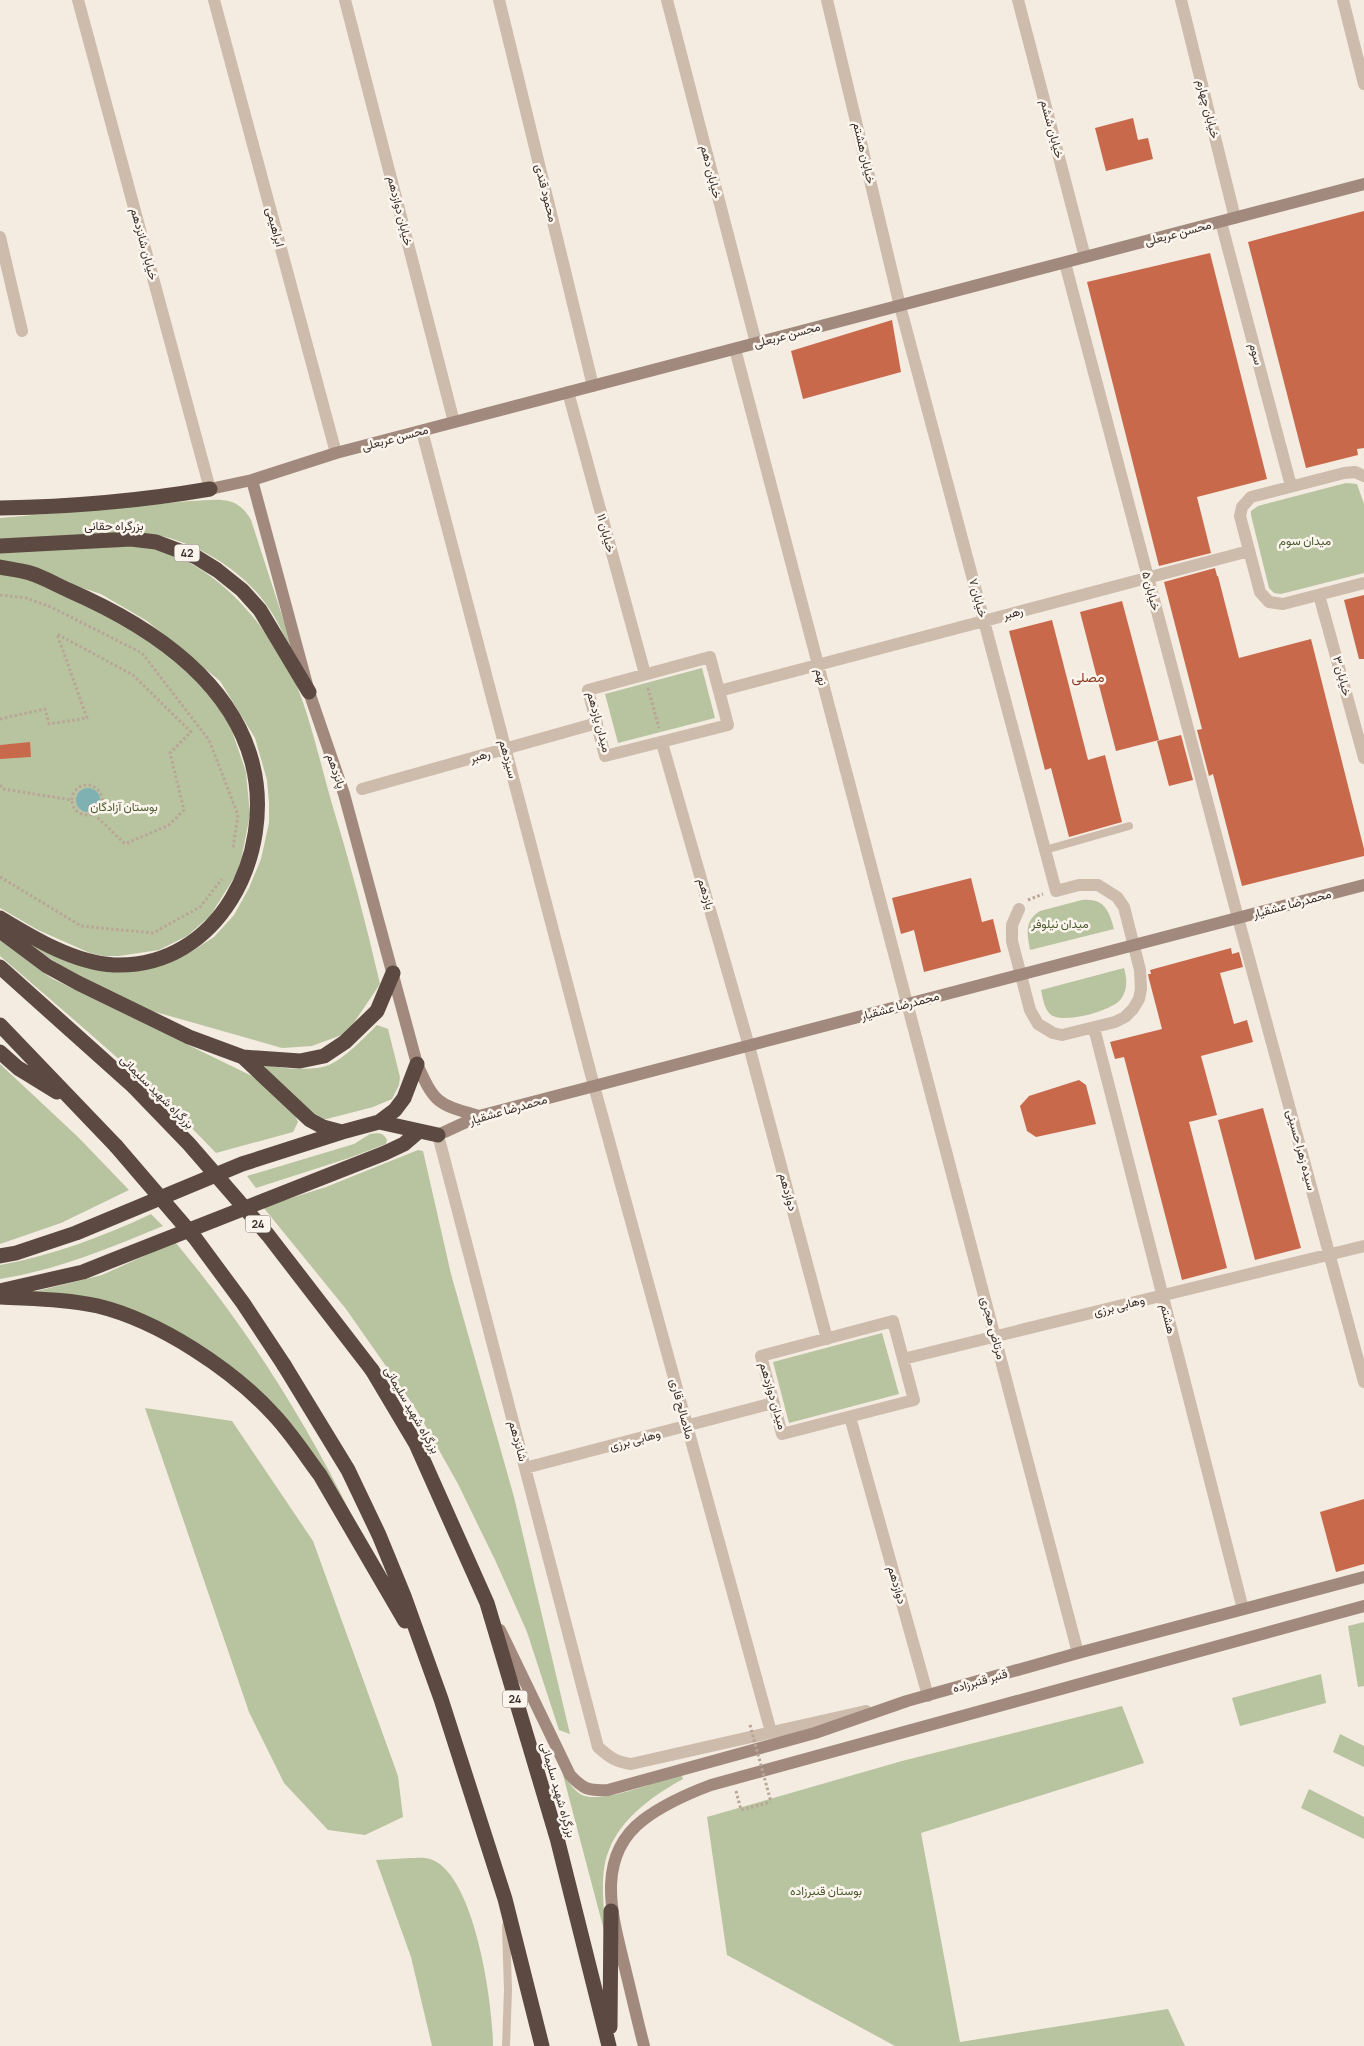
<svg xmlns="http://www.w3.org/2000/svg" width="1364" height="2046" font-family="Manrope,Vazirmatn,sans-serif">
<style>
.green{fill:#b8c4a0}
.water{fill:#7fb0b2}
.building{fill:#c8694b}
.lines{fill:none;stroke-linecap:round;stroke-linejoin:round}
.path{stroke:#b9a596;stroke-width:3;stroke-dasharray:2.5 2.5;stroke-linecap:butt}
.lane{stroke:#cdbbac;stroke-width:8}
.street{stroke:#cdbbac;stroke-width:12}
.secondary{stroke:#a18a7d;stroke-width:12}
.highway{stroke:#5c4a42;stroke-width:15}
.path-bridge{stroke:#b9a596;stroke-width:3;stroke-dasharray:2.5 2.5;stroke-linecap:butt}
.highway-bridge{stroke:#5c4a42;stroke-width:15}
.labels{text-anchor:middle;stroke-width:5;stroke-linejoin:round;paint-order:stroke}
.shield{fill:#fbf5ee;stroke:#756b66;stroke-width:1}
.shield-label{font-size:11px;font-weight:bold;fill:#3b302b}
.street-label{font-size:12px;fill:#3b302b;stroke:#fbf5ee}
.park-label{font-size:12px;fill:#4a5a2e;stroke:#fbf5ee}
.neighbourhood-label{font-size:14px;fill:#8c3b22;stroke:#fbf5ee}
</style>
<rect width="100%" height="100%" fill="#f4ebe1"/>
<!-- green -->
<path class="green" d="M1346,483l11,1 7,20v69l-83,21 -7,-1 -5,-5 -18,-73v-4l7,-5z
M191,501c26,-1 46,-7 60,19l48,148c-9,-18 -16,-38 -27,-55 -23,-38 -67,-66 -110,-77l-162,3v-21z
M141,545c64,13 111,61 142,116 4,8 9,15 13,23 15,36 25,82 36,120 18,59 34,119 48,180l-33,49 -35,13 -30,2 -130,-37 -54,-25 -38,-21 -48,-32 93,38 22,1 26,-4 17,-6 24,-12 20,-13 20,-22 15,-27 12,-29 8,-36v-20l-2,-23 -12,-42 -35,-57 -73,-60 -46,-27 -101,-33v-11z
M0,573l24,4 75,33 65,40 37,35 13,15 17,28 15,44 4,43 -11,55 -29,46 -23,20 -28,14 -40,6h-16l-13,-3 -52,-23 -38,-22z
M702,668l13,50 -97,25 -13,-49z
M1082,900c22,-2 27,10 32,29l-84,21c-3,-16 -6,-29 10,-39z
M0,940l51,38 211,103 31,30 5,11 -5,10 -77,21c-67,-71 -142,-133 -216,-197z
M1124,968c3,11 4,21 -3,31 -9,12 -57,25 -70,16 -7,-6 -8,-16 -10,-25z
M377,1025l11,4 12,48 -1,8 -7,14 -19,8 -54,14 -59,-57c18,4 51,8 69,1 16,-7 36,-28 48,-40z
M0,1064l78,73 51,53 -68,33 -61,21z
M370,1134c8,-1 13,-2 17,6l-1,4 -37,14 -93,30 -9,-12 107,-32z
M418,1150l5,1 28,123 63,223 56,237 -11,-4 -32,-98 -31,-70 -38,-78 -42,-75 -70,-100 -83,-102 63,-20z
M151,1214l12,12c-56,23 -103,43 -163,53v-14c54,-10 102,-28 151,-51z
M175,1242c70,83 128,175 176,272l-40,-62 -122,-112 -160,-47 73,-18z
M882,1333l17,61 -110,29 -16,-61z
M145,1408l87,13 81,120 85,235 5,41 -38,18 -37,-5 -44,-47 -35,-71z
M1364,1622v64l-6,1 -10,-61z
M1321,1674l5,29 -86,23 -8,-28z
M1122,1706l22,57 -223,70 39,209 208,-33 17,37h-290l-168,-91 -20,-138 195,-56z
M1340,1734l24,12v21l-31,-15z
M562,1771c5,9 11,19 20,24 20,9 77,-14 99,-21l2,5c-29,16 -62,39 -74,71 -11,26 -4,61 -3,88z
M1309,1789l55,28v22l-63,-31z
M411,1858c5,0 13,-1 19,1 45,14 63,146 63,187h-61l-21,-89 -35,-97z"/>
<!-- water -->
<path class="water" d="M76 800a12 12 0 1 1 24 0a12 12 0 1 1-24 0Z"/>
<!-- building -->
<path class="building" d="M1133,118l5,22 10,-2 5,21 -47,12 -11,-43z
M1364,211v237l-7,1 1,6 -52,13 -58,-226z
M1210,253l57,226 -70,18 14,56 -52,13 -72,-284z
M892,320l9,52 -98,27 -12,-48z
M1215,568l2,8h1l21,82 72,-19 53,210v7l-122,30 -29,-112 -4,2 -12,-46 5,-1 -38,-147z
M1364,595v64h-5l-15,-59z
M1122,601l37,139 -43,11 -36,-139z
M1052,620l36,140 17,-5 17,67 -53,15 -18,-69 -6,2 -36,-139z
M1181,735l12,45 -24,6 -12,-45z
M30,742l1,15 -31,2v-14z
M971,878l11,44 11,-3 8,33 -77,20 -10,-42 -13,4 -9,-36z
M1231,948l1,6 7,-2 4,15 -23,6 14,51 13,-4 6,22 -52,14 16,59 -28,7 38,146 -45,12 -58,-223 -9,2 -5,-17 52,-13 -13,-50 -1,-5h3l-1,-4z
M1079,1080l7,5 10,39 -60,13 -9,-6 -7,-25 9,-10z
M1263,1108l38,140 -46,12 -37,-140z
M1364,1499v65l-28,8 -16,-60z"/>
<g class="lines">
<!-- path -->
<path class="path" d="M0,595l26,3 25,9 91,46 67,87 29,75 -5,33
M648,688l11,40
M0,719l45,-10 4,15 38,-6 -30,-84 76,41 58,57 -21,21 14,57 -15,15 -44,19 -31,-30
M72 800a15 15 0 1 1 30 0a15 15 0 1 1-30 0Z
M0,785l3,4 69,11
M0,877l81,49 72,7 47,-26 22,-28
M1028,900l15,-6
M736,1791l5,19 30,-8"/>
<!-- lane -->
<path class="lane" d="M1045,850l84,-24
M506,1926l2,64 -2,56"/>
<!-- street -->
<path class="street" d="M78,0l132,489
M214,0l122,453
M345,0l109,422
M499,0l94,386
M667,0l89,343
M827,0l73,306 156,585 23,-6h19l19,12 7,10 16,63 1,19 -2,10 -6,10 -8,8 -10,5 -53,13 -9,-2 -15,-9 -8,-14 -18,-69v-16l7,-16
M1018,0l67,257
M1181,0l54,218
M1343,0l21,84
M1221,222l70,264
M0,237l22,94
M1065,263l173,655 126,464
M735,349l343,1304
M568,392l77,282
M422,431l172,655 177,646
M1364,476l-9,-4 -11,1 -93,24 -9,10 -2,9 20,76 9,10 14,2 81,-21
M1319,595l45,163
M710,657l18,68 -123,31 -17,-66z
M719,691l530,-140
M662,743l87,303 78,293
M362,789l235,-66
M1094,1028l149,581
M438,1135l160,612c11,10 18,15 33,17l235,-53
M893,1321l21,79 -132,34 -21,-78z
M903,1359l461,-113
M850,1417l78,279
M525,1468l248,-65"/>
<!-- secondary -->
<path class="secondary" d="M252,480l57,212 35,102 73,270c18,40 20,40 62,52
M210,489l42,-9 84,-27 1028,-269
M438,1135l41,-19 885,-231
M500,1630l70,145c13,14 18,16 38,15l207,-57 92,-32 171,-48 286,-76
M644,2046c-7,-27 -13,-54 -20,-82 -12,-49 -29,-107 19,-144 21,-16 44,-26 68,-35l653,-179"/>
<!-- highway -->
<path class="highway" d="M0,508c71,-1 140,-7 210,-19
M0,546l131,-7 25,3 40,15 21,13 25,20 18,20 49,82
M0,567c10,2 20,3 30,6 13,4 25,11 38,17 76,33 161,86 184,172 24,91 -33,207 -138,203 -40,-2 -81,-27 -114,-47
M0,931l47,35 31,17 111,54 54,20 57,4 24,-5 21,-14 32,-31 16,-38
M0,967l134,120
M0,1025l116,121
M0,1052l18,16 39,24
M243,1057l67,63 13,7 19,5
M379,1122l59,13
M0,1256l16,-3 60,-20 166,-69 100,-32 37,-10 16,-12 9,-12 13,-34
M0,1291l83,-19 30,-12 272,-107 19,-9 14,-12
M0,1297c33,2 66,2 98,9 61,15 134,63 176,109 17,18 31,40 46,60l85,146
M284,1365l64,105 31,65 25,61 37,103 64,200 37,147
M372,1370l44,74 71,159 70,235 52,208
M610,2027l1,-116"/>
<!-- path-bridge -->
<path class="path-bridge" d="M750,1725l21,77"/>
<!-- highway-bridge -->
<path class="highway-bridge" d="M134,1087l55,57 79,91 104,135
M116,1146l79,92 48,65 41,62"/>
</g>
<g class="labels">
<!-- shield labels -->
<g class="shield">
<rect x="174.5" y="544.5" width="25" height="17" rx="4"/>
<rect x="245.5" y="1215.5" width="25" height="17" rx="4"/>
<rect x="502.5" y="1690.5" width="25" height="17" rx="4"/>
</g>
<g class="shield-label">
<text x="187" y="557">42</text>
<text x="258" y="1228">24</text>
<text x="515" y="1703">24</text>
</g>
<!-- street labels -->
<g class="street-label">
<text transform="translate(1208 109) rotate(76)" y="4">خیابان چهارم</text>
<text transform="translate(1052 129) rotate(75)" y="4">خیابان ششم</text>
<text transform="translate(864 153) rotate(77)" y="4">خیابان هشتم</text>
<text transform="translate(711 172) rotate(76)" y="4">خیابان دهم</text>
<text transform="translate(546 193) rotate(76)" y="4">محمود قندی</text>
<text transform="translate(400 211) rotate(76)" y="4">خیابان دوازدهم</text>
<text transform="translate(275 227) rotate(75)" y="4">ابراهیمی</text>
<text transform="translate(1178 233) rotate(-15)" y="4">محسن عربعلی</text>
<text transform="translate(144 244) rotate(75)" y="4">خیابان شانزدهم</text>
<text transform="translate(787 335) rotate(-15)" y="4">محسن عربعلی</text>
<text transform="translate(1256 354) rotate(75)" y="4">سوم</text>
<text transform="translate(395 438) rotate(-15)" y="4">محسن عربعلی</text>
<text x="114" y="530">بزرگراه حقانی</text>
<text transform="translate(606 533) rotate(75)" y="4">خیابان ۱۱</text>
<text transform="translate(1151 591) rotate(75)" y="4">خیابان ۵</text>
<text transform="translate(978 598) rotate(75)" y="4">خیابان ۷</text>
<text transform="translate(1013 613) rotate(-15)" y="4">رهبر</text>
<text transform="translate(1342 676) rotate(75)" y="4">خیابان ۳</text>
<text transform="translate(821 677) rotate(75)" y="4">نهم</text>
<text transform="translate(599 722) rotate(75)" y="4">میدان یازدهم</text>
<text transform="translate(480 756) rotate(-16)" y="4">رهبر</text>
<text transform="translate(508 759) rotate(75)" y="4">سیزدهم</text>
<text transform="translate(336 771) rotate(71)" y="4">پانزدهم</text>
<text transform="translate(706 894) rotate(74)" y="4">یازدهم</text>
<text transform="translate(1292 904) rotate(-15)" y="4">محمدرضا عشقیار</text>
<text transform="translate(900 1006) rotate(-15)" y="4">محمدرضا عشقیار</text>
<text transform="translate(157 1092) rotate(45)" y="4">بزرگراه شهید سلیمانی</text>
<text transform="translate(508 1110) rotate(-16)" y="4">محمدرضا عشقیار</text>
<text transform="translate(1301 1150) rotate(75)" y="4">سیده زهرا حسینی</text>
<text transform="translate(788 1192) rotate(75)" y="4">دوازدهم</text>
<text transform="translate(1119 1306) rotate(-14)" y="4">وهابی برزی</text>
<text transform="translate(1168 1319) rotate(76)" y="4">هشتم</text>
<text transform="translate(993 1328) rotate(75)" y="4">مرتاض هجری</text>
<text transform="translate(773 1396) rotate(74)" y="4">میدان دوازدهم</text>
<text transform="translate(682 1409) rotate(75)" y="4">ملاصالح قاری</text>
<text transform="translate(412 1410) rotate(60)" y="4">بزرگراه شهید سلیمانی</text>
<text transform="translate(635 1440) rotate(-15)" y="4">وهابی برزی</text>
<text transform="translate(518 1441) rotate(75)" y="4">شانزدهم</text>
<text transform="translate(897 1585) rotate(74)" y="4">دوازدهم</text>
<text transform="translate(980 1681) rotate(-16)" y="4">قنبر قنبرزاده</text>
<text transform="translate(558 1790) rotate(74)" y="4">بزرگراه شهید سلیمانی</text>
</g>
<!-- park labels -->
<g class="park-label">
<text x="1305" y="545">میدان سوم</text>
<text x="124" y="811">بوستان آزادگان</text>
<text x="1060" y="928">میدان نیلوفر</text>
<text x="826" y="1895">بوستان قنبرزاده</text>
</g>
<!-- neighbourhood labels -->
<g class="neighbourhood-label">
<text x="1088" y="682">مصلی</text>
</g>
</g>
</svg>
